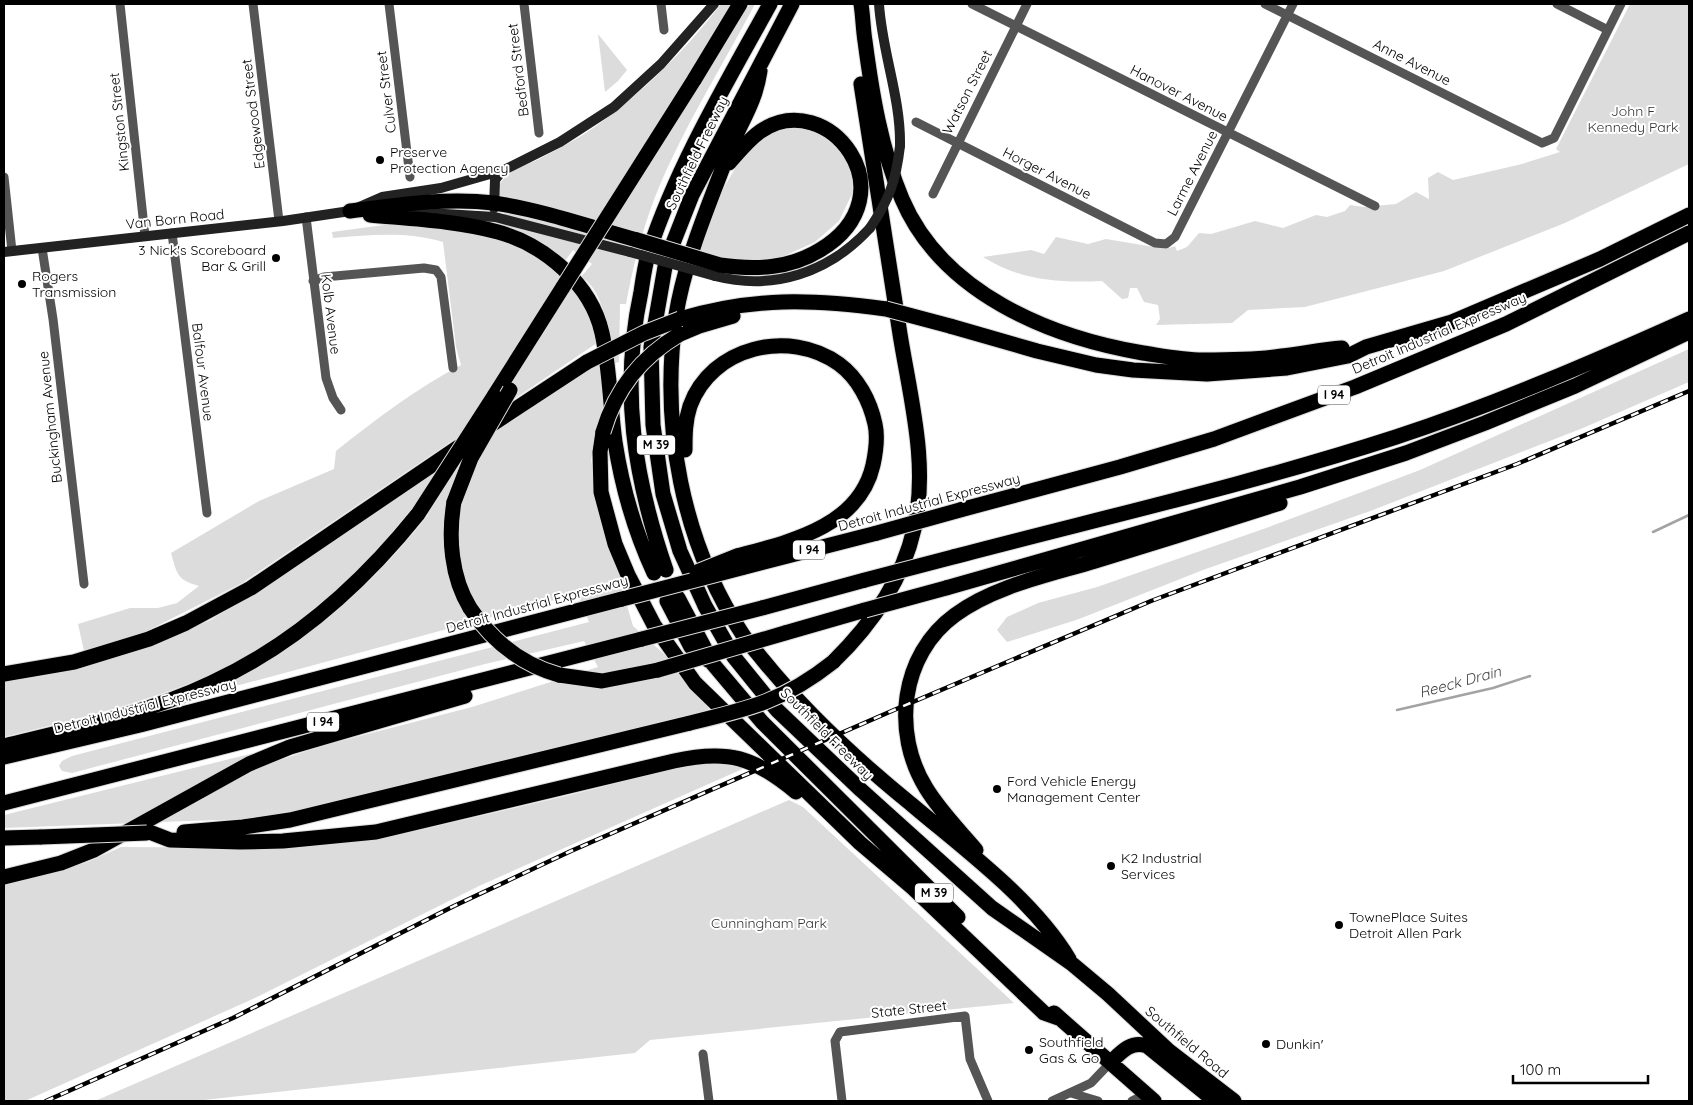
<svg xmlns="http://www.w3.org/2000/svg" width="1693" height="1105" font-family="Quicksand,sans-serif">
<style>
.green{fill:#dcdcdc}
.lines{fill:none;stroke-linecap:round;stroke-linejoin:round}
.stream{stroke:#a3a3a3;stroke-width:2.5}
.highway-casing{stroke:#dbdbdb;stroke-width:17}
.street{stroke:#555;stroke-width:9}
.secondary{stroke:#222;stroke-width:10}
.highway{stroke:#000;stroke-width:15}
.rail-casing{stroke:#000;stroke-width:4.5}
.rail{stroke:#fff;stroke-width:2.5;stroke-dasharray:8;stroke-linecap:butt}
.highway-bridge-casing{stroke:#dbdbdb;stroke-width:17;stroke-linecap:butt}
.secondary-bridge{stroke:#222;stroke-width:10}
.highway-bridge{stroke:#000;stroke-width:15}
.poi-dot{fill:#000;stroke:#fff;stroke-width:2}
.labels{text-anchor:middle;stroke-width:4;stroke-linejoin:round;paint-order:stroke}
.shield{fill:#fff;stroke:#4c4c4c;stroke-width:1}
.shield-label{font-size:12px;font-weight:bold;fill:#000}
.street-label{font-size:14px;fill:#000;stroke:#fff}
.park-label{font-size:14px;fill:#333;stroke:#fff}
.poi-label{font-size:14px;fill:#000;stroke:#fff;text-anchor:start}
.water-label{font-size:15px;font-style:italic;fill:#444;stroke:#fff}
</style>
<rect width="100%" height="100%" fill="#fff"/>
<!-- green -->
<path class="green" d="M721,4h17l8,5 4,-5h5c-34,65 -79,135 -104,204 -11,31 -19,63 -25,96h-6l-1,58 -4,1c-4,-24 -11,-74 -34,-86l11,-13 -19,-14 -8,11 -63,-32 4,-26 -7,-3v-15c9,-16 29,-20 44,-28 18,-10 37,-19 53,-31 48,-35 89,-75 125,-122z
M1630,4h59v160l-124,59 -121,48 -139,36 -57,3 -16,13 -76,2 4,-6 -2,-14 -14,-3 -7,-14h-7l-2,10 -6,1 -20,-18c-43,2 -80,0 -119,-24l48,-7 13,4 12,-17 32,7 18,-5 60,10 9,-3 2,5 10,-4 12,-14 12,1 44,-13 28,7 33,-13 11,2 18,-6 5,-6 14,2 32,-3 20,-12 13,7 -1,-21 10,-6 15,8 69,-16 38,-12 -4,-3z
M598,34l29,36 -9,11 -13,11z
M791,127l22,3 22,12 18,29 -1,23 -13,27 -24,21 -44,20h-40l-33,-9c11,-36 32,-88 61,-113 9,-7 21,-10 32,-13z
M417,224c87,12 156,23 180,119l-355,240 -97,49 -61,19 -6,-27 52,-16h28l19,-5 22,-17c-22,-6 -22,-12 -28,-33l88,-52 75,-32 2,-18c40,-32 80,-62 125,-86l-5,-18 -13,-105c-38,-11 -71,-7 -110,-4l-1,-6 52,-7z
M1689,349v33l-106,46 -210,82 -170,60 -124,49 -72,23 -10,-12 10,-13 31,-14 59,-16 172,-60 151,-57z
M601,362l4,41 -5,12 -9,45 10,59 21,58 -2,5 13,44 31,28 42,47 3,9 -412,101 -47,8 -91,3 103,-56 63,-21 147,-38 126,-40 -14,-26 -99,23 -413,109 -10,-2 -3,-5 3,-5 10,-5 517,-134 -12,-28 -367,99v-3c24,-13 51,-25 74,-40 56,-37 102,-82 144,-135l-15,-8c-25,30 -50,61 -79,88 -90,86 -213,113 -330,142v-57l142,-33 65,-27z
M254,753l-118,70 -132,5v-13z
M699,762l48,5 -268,119 -224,112 -230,103h-21v-216l19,-4 65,-19 33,-15 173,1 113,-15 167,-39z
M789,800l14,7 211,196 -364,37 -15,13 -440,48h-100z"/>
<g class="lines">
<!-- stream -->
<path class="stream" d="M1653,532l36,-17
M1397,710l96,-22 37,-12"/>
<!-- highway casing -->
<g class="highway-casing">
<path id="highway" d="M792,4l-100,191 -26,66 -15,86 2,78 10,69 17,57 25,55 29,51 43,53 84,80 131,118 79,55 37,31 61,57 65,50
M861,4c2,12 2,25 4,37 7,53 16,108 37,158 40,94 147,138 241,154 20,3 40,7 60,7 26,0 54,0 79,-4 20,-2 40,-7 60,-8
M760,71c-5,34 -21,53 -32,83 -20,53 -43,106 -52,161 -16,110 6,228 67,320 6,9 14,17 20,25 43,53 95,101 148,144 53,45 122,95 158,155
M694,80l46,-76
M350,211c47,-6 95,-14 144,-8 48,7 96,24 143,37
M370,215c43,4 87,6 128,17 47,13 93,52 104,101 8,36 8,73 13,109 7,45 20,90 39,131
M720,265c35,5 69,4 100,-15 93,-56 7,-164 -59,-119 -12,8 -22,21 -32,32
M680,319c73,-22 132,-20 206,-10
M950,326l87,25 59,14 37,5 74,4 80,-6 61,-12 18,-9 86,-25 148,-63 89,-44
M680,334l19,-8 34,-10
M494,396l69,-109
M488,427l99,-65
M603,432l-3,20 1,40 14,52 13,31 26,50 41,58 165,160 53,45 131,125 17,6
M685,450c0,-15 0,-29 5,-44 21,-59 99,-78 149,-42 19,14 31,37 36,60 3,13 1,27 -2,41 -14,62 -84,77 -136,91
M454,502c-6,35 -3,75 16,106
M960,510l160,-43 94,-28 141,-52 151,-63 183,-91
M953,557c148,-39 298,-73 443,-120 100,-33 197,-75 293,-118
M741,568l136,-35
M666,570c-32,-93 -46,-181 -25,-278 2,-13 4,-28 8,-41 29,-87 77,-167 121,-247
M946,588l354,-101 106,-34 79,-30 90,-37 114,-54
M678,598l35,66 49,58 196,195
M667,601l24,46 17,13
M762,608l103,-28
M785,633l80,-23
M833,662c38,-37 69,-80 81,-133 15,-64 -4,-132 -14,-195 -13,-83 -26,-167 -39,-250
M4,674l70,-12 75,-23 37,-16 65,-35 212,-144
M559,675l43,6 56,-11
M4,746c69,-17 142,-32 207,-63 83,-38 150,-98 207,-169
M4,757l136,-32 482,-126
M4,803l638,-164
M184,832l59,-5 47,-7 400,-97
M152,833l18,7 70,2 43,-1 93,-9 298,-71c54,-12 80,-4 122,31
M4,838l37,-1
M976,850c-17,-20 -36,-39 -50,-62 -34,-55 -26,-133 29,-173 39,-29 94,-40 140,-54 62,-19 123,-38 185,-58
M4,877l57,-14 33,-13 155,-86 41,-17 175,-51
M1054,1013l100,88
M1111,1062c10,-10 21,-22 36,-16l68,55"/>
</g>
<!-- street -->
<path class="street" d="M120,4l25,232
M253,4l26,217
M389,4l21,173
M524,4l15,129
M661,4l3,26
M972,4l403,202
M1265,4l277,139 12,-5 67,-134
M1557,4l51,26
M916,122l239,121 11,1 9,-7 118,-233
M4,177l8,74
M933,194l94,-190
M306,217l20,161 7,20 8,12
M172,233l35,280
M42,248l11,71 31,265
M313,281l11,-4 100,-9 12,2 5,7 12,91
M703,1054l6,47
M1071,1093l27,8
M842,1101l-7,-60 5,-9 125,-16 5,43 18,42
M1052,1101l39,-18 20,-21
M1132,1101l14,-7"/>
<!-- secondary -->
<path class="secondary" d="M879,4c3,48 22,94 21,142
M494,208l1,-28 8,-10
M411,212l84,5 135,35
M4,252l279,-31 67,-10 32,-14 59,-9 63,-18 56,-28 54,-35 47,-43 53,-60
M715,276c58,15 114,-3 155,-48"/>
<!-- highway -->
<use href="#highway" class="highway"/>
<!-- rail casing -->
<g class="rail-casing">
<path id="rail" d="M46,1101l187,-83 221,-112 117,-55 323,-141 257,-109 366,-137 172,-73"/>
</g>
<!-- rail -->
<use href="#rail" class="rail"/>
<!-- highway-bridge casing -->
<g class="highway-bridge-casing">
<path id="highway-bridge" d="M637,240l83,25
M563,287l131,-207
M886,309l64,17
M587,362l57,-29 36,-14
M603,432c13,-44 38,-75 77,-98
M454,502l17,-44 39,-68
M418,514l76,-118
M877,533l83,-23
M697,572l40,-16
M865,580l88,-23
M622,599l119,-31
M470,608c22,33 50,56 89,67
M865,610l81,-22
M642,639l120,-31
M658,670l127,-37
M690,723c59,-14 94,-22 143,-61
M41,837l106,-4"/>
</g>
<!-- secondary-bridge -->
<path class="secondary-bridge" d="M870,228c19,-28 26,-47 30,-82
M630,252l85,24"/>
<!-- highway-bridge -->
<use href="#highway-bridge" class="highway-bridge"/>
</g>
<!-- markers -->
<g class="poi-dot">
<circle cx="380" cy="160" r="5"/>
<circle cx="276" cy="258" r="5"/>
<circle cx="22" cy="284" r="5"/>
<circle cx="997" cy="789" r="5"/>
<circle cx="1111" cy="866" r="5"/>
<circle cx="1339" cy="925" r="5"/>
<circle cx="1266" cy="1044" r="5"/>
<circle cx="1029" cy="1050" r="5"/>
</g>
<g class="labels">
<!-- shield labels -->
<g class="shield">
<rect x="1318" y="385.5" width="32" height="19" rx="4"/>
<rect x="637" y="435.5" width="38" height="19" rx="4"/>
<rect x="793" y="540.5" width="32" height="19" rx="4"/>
<rect x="307" y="712.5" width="32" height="19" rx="4"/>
<rect x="915" y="883.5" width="38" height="19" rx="4"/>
</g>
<g class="shield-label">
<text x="1334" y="399">I 94</text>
<text x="656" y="449">M 39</text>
<text x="809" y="554">I 94</text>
<text x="323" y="726">I 94</text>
<text x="934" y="897">M 39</text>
</g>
<!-- street labels -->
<g class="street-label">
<text transform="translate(1412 62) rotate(27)" y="5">Anne Avenue</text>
<text transform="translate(518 70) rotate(-97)" y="5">Bedford Street</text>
<text transform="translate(386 92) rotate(-97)" y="5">Culver Street</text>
<text transform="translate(967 92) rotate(-63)" y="5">Watson Street</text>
<text transform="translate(1179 93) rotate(27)" y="5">Hanover Avenue</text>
<text transform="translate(253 114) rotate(-97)" y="5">Edgewood Street</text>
<text transform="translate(119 122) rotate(-96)" y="5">Kingston Street</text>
<text transform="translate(697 153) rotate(-64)" y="5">Southfield Freeway</text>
<text transform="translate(1047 173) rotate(27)" y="5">Horger Avenue</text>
<text transform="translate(1192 173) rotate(-63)" y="5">Larme Avenue</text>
<text transform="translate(175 219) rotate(-6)" y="5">Van Born Road</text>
<text transform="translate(331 314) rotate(83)" y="5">Kolb Avenue</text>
<text transform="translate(1439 333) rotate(-23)" y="5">Detroit Industrial Expressway</text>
<text transform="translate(203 372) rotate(83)" y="5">Balfour Avenue</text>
<text transform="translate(50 417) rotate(-96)" y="5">Buckingham Avenue</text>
<text transform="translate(929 502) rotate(-15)" y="5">Detroit Industrial Expressway</text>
<text transform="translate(537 604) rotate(-15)" y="5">Detroit Industrial Expressway</text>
<text transform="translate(145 706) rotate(-14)" y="5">Detroit Industrial Expressway</text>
<text transform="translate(827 734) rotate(45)" y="5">Southfield Freeway</text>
<text transform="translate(909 1009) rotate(-6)" y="5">State Street</text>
<text transform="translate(1187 1042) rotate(40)" y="5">Southfield Road</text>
</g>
<!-- park labels -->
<g class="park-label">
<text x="1633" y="116">John F<tspan x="1633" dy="16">Kennedy Park</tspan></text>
<text x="769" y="928">Cunningham Park</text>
</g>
<!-- poi labels -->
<g class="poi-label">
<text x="390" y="157">Preserve<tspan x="390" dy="16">Protection Agency</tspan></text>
<text x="266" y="255" text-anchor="end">3 Nick's Scoreboard<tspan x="266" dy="16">Bar &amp; Grill</tspan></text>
<text x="32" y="281">Rogers<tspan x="32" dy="16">Transmission</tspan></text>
<text x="1007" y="786">Ford Vehicle Energy<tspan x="1007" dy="16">Management Center</tspan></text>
<text x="1121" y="863">K2 Industrial<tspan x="1121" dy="16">Services</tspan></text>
<text x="1349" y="922">TownePlace Suites<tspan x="1349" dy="16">Detroit Allen Park</tspan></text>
<text x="1039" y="1047">Southfield<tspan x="1039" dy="16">Gas &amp; Go</tspan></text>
<text x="1276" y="1049">Dunkin'</text>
</g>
<!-- water labels -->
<g class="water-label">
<text transform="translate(1460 682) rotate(-15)" y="5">Reeck Drain</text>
</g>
</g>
<!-- border -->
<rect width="1693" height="1105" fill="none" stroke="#000000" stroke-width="10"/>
<!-- scale -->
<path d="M1513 1075v8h135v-8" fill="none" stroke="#000000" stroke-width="2.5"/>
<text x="1520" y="1075" font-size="15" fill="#000000" stroke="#ffffff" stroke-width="4" paint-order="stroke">100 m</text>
</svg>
